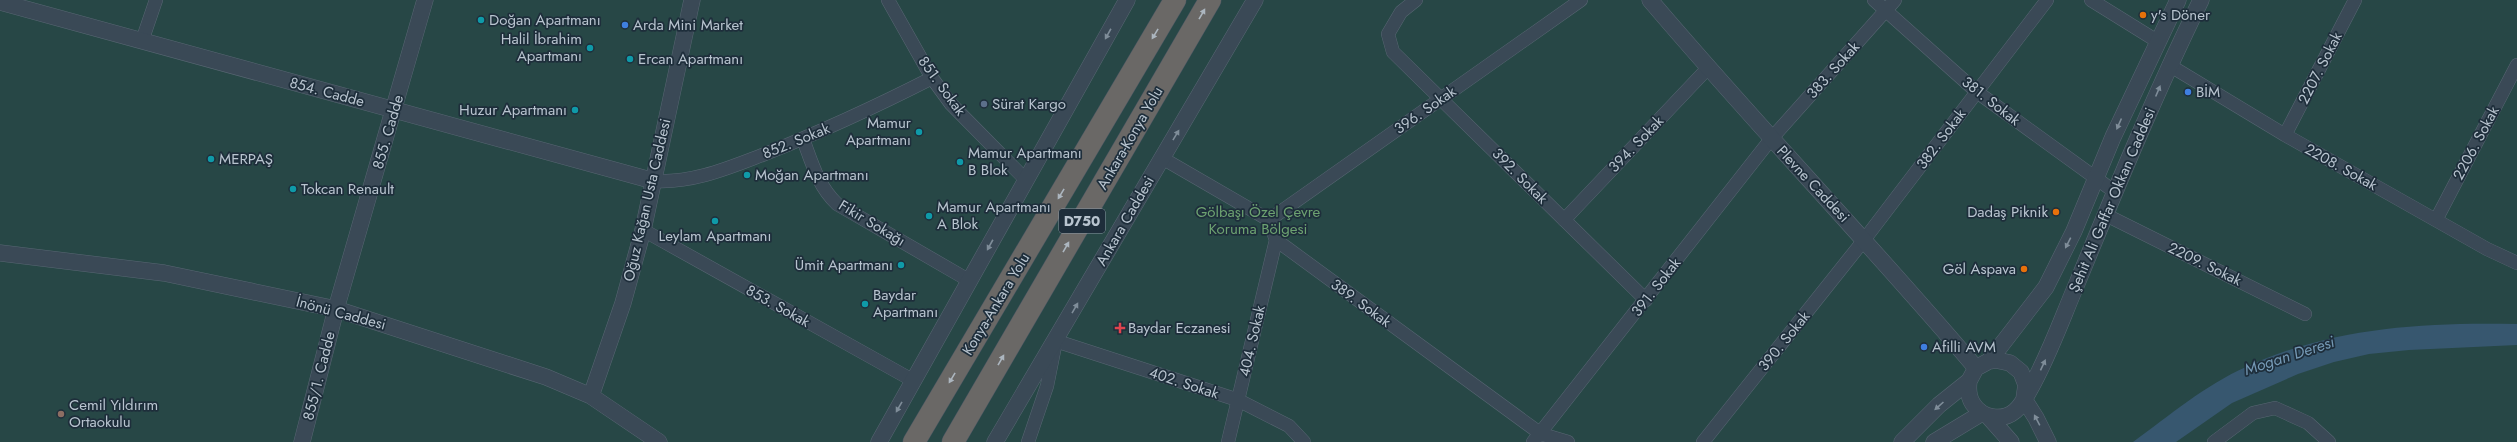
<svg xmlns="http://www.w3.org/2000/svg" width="2517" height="442" font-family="Jost,sans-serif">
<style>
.green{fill:#274746}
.water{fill:#37576f}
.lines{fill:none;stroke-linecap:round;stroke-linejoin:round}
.minor-casing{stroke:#586773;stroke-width:14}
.tertiary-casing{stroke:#586773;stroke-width:17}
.trunk-casing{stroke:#445460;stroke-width:23}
.minor{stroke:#3a4956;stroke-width:13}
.tertiary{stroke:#3a4956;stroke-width:16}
.trunk{stroke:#6a6866;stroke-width:22}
.oneway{fill:#acb6bf}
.oneway2{fill:#7f8d99}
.food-dot{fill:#e8710a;stroke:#1e2e3b;stroke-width:1.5}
.culture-dot{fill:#0f9aa8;stroke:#1e2e3b;stroke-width:1.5}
.shop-dot{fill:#3f7fe0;stroke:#1e2e3b;stroke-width:1.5}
.service-dot{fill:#5c6f8a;stroke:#1e2e3b;stroke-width:1.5}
.health-dot{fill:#e0444e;stroke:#1e2e3b;stroke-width:1.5}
.education-dot{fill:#8d6e63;stroke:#1e2e3b;stroke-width:1.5}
.labels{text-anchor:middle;stroke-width:3.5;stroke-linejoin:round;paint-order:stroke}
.shield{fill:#1e2e3b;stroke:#8a97a3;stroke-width:1}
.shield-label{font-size:14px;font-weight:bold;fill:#b8c4cf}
.poi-label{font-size:15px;fill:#b8c4cf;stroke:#1e2e3b;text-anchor:start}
.street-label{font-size:15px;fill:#b8c4cf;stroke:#1e2e3b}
.park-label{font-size:15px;fill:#6da271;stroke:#1e2e3b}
.water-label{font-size:16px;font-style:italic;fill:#7599b5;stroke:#1e2e3b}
</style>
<rect width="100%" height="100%" fill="#253846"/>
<!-- green -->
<path class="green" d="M0,0h2517v442h-2517z"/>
<!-- water -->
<path class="water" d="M2517,324v21l-108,5 -40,4 -35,8 -36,12 -66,29 -56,39h-43c36,-26 72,-57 113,-75 86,-40 179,-45 271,-43z"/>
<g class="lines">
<!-- minor casing -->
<g class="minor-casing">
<path id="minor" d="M888,0l44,78 19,26 75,76
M1416,0l-15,12 -13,22 5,18 253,248
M1874,0l103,92 138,100
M2091,0l66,41
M142,41l14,-41
M2169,65l116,70 202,114 30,14
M2285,135l70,-135
M803,139c9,24 15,47 34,65l133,77
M1162,158l107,62 7,20 265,194 27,8
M654,181c40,2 74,-13 111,-27 58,-23 112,-48 167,-76
M2106,215l199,99
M1269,220l312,-220
M1564,220l144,-152
M2436,220l81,-155
M643,230l271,151
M1028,442l19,-56 9,-45 182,59 51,26 15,16
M1228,442l48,-202
M1533,442l238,-303 124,-139
M1703,442l161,-202 183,-240
M2214,442l39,-29 22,-5 33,15 21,19"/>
</g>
<!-- tertiary casing -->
<g class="tertiary-casing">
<path id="tertiary" d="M1650,0c106,125 220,243 326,368
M0,2l654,179
M0,253l164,20 172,36 210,68 45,19 68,46
M1989,361l57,-74 28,-56 39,-94 65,-137
M1969,381c-1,8 -1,16 4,23 9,14 29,18 42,7 6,-5 10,-13 14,-20 20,-35 33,-73 49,-110 39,-95 78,-189 123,-281
M591,396l32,-93 20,-73 49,-230
M2024,399l12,19 12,24
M1988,416l23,26
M302,442l34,-133 89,-309
M879,442l248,-442
M995,442l260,-442
M1902,442l37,-37 30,-24 7,-13 13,-7 7,-1 14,3 11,9 5,13 -2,14
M1934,442l48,-29"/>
</g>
<!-- trunk casing -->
<g class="trunk-casing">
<path id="trunk" d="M914,442l261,-442
M953,442l257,-442"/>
</g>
<!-- minor -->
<use href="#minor" class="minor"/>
<!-- tertiary -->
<use href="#tertiary" class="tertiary"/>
<!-- trunk -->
<use href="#trunk" class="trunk"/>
</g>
<!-- one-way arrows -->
<defs><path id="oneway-solid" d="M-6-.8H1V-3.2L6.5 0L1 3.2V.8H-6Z"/></defs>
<g class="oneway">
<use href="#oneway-solid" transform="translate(1202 14) rotate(-60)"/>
<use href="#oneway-solid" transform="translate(1155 34) rotate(121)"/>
<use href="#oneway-solid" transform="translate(1061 194) rotate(121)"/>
<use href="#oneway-solid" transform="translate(1066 247) rotate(-60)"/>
<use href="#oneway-solid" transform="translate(1001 360) rotate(-60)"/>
<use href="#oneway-solid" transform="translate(952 378) rotate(121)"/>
</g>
<g class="oneway2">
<use href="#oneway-solid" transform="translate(1108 34) rotate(119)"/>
<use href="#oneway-solid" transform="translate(2158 91) rotate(-67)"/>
<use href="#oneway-solid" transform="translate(2119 124) rotate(114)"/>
<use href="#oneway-solid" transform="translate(1176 135) rotate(-59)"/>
<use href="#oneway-solid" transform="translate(2068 243) rotate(117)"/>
<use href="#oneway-solid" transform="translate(990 245) rotate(119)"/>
<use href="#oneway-solid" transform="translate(1075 308) rotate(-60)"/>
<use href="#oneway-solid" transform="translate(2043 365) rotate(-65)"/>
<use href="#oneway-solid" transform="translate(1939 406) rotate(138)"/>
<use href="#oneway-solid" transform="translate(899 407) rotate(120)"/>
<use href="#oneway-solid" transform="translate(2037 420) rotate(-118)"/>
</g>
<!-- markers -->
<g class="food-dot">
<circle cx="2143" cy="15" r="4"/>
<circle cx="2056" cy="212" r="4"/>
<circle cx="2024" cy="269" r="4"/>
</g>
<g class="culture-dot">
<circle cx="481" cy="20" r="4"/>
<circle cx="590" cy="48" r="4"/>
<circle cx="630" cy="59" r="4"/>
<circle cx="575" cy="110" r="4"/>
<circle cx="919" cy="132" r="4"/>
<circle cx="211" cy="159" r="4"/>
<circle cx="960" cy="162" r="4"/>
<circle cx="747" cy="175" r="4"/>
<circle cx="293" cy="189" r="4"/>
<circle cx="929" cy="216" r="4"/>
<circle cx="715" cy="221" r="4"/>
<circle cx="901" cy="265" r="4"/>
<circle cx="865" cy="304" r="4"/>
</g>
<g class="shop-dot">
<circle cx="625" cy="25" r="4"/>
<circle cx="2188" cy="92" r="4"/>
<circle cx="1924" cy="347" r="4"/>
</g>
<circle class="service-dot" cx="984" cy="104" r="4"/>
<path class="health-dot" d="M1118 322h4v4h4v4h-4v4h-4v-4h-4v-4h4z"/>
<circle class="education-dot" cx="61" cy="414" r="4"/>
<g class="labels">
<!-- shield labels -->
<rect class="shield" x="1059" y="209" width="46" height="24" rx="3"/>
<g class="shield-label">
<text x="1082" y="226">D750</text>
</g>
<!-- poi labels -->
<g class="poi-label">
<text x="2151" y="20">y's Döner</text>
<text x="489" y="25">Doğan Apartmanı</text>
<text x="633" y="30">Arda Mini Market</text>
<text x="582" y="44" text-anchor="end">Halil İbrahim<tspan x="582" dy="17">Apartmanı</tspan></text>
<text x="638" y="64">Ercan Apartmanı</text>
<text x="2196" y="97">BİM</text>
<text x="992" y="109">Sürat Kargo</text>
<text x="567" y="115" text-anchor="end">Huzur Apartmanı</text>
<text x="911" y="128" text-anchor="end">Mamur<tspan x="911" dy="17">Apartmanı</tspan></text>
<text x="968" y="158">Mamur Apartmanı<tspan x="968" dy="17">B Blok</tspan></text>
<text x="219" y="164">MERPAŞ</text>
<text x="755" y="180">Moğan Apartmanı</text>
<text x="301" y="194">Tokcan Renault</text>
<text x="937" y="212">Mamur Apartmanı<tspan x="937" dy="17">A Blok</tspan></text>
<text x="2048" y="217" text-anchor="end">Dadaş Piknik</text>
<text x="715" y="241" text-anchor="middle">Leylam Apartmanı</text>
<text x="893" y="270" text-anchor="end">Ümit Apartmanı</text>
<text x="2016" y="274" text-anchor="end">Göl Aspava</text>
<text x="873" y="300">Baydar<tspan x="873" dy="17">Apartmanı</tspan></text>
<text x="1128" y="333">Baydar Eczanesi</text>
<text x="1932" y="352">Afilli AVM</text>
<text x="69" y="410">Cemil Yıldırım<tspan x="69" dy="17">Ortaokulu</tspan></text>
</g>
<!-- street labels -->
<g class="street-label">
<text transform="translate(2320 68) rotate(-63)" y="5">2207. Sokak</text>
<text transform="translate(1833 70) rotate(-48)" y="5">383. Sokak</text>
<text transform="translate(942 86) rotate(54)" y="5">851. Sokak</text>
<text transform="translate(327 92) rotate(15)" y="5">854. Cadde</text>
<text transform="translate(1991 101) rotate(38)" y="5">381. Sokak</text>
<text transform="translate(1425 110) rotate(-35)" y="5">396. Sokak</text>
<text transform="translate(388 132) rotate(-74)" y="5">855. Cadde</text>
<text transform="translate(1130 138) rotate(-60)" y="5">Ankara-Konya Yolu</text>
<text transform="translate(1941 139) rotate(-53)" y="5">382. Sokak</text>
<text transform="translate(796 141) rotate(-22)" y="5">852. Sokak</text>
<text transform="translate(2476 143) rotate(-62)" y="5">2206. Sokak</text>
<text transform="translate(1636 144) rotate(-46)" y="5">394. Sokak</text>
<text transform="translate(2341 167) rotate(29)" y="5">2208. Sokak</text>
<text transform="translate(1520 176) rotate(45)" y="5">392. Sokak</text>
<text transform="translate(1813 184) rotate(47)" y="5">Plevne Caddesi</text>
<text transform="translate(647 200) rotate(-77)" y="5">Oğuz Kağan Usta Caddesi</text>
<text transform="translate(2112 200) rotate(-67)" y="5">Şehit Ali Gaffar Okkan Caddesi</text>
<text transform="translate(1125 221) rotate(-60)" y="5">Ankara Caddesi</text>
<text transform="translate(872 223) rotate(31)" y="5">Fikir Sokağı</text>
<text transform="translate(2205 264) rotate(26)" y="5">2209. Sokak</text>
<text transform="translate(1656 287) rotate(-52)" y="5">391. Sokak</text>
<text transform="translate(1361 303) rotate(36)" y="5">389. Sokak</text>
<text transform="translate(996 304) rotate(-59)" y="5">Konya-Ankara Yolu</text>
<text transform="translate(778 306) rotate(29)" y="5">853. Sokak</text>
<text transform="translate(341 313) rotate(15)" y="5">İnönü Caddesi</text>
<text transform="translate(1252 341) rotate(-77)" y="5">404. Sokak</text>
<text transform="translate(1784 341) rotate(-51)" y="5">390. Sokak</text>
<text transform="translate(319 376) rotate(-76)" y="5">855/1. Cadde</text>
<text transform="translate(1184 383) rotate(18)" y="5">402. Sokak</text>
</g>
<!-- park labels -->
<g class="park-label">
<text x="1258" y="217">Gölbaşı Özel Çevre<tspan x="1258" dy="17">Koruma Bölgesi</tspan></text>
</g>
<!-- water labels -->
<g class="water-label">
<text transform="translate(2289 355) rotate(-18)" y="6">Mogan Deresi</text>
</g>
</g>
</svg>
